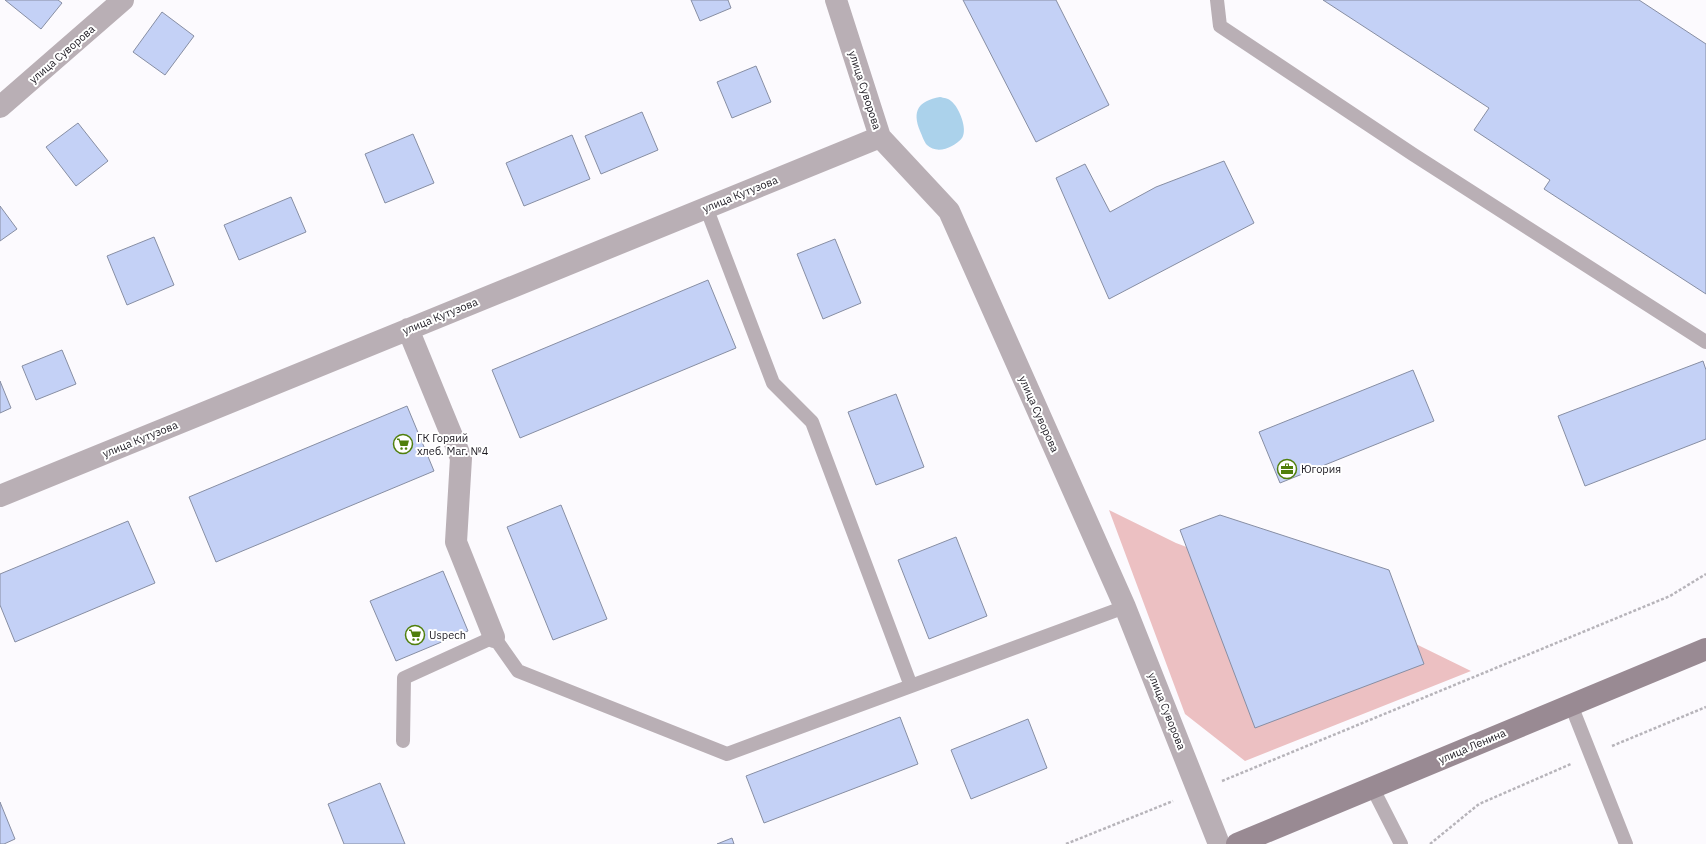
<svg xmlns="http://www.w3.org/2000/svg" width="1706" height="844" font-family="'IBM Plex Sans',sans-serif">
<style>
.green{fill:#ecc0c2}
.water{fill:#abd2eb}
.building{fill:#c4d1f6;stroke:#878ea3}
.lines{fill:none;stroke-linecap:round;stroke-linejoin:round}
.path{stroke:#b7b4ba;stroke-width:2.5;stroke-dasharray:3 2;stroke-linecap:butt}
.service{stroke:#b9afb5;stroke-width:14}
.minor{stroke:#b9afb5;stroke-width:22}
.secondary{stroke:#998a93;stroke-width:22}
.labels{text-anchor:middle;stroke-width:4;stroke-linejoin:round;paint-order:stroke}
.street-label{font-size:11px;fill:#1d1a22;stroke:#fff}
.poi-label{font-size:11px;fill:#1d1a22;stroke:#fff;text-anchor:start}
</style>
<rect width="100%" height="100%" fill="#fcfafe"/>
<!-- green -->
<path class="green" d="M1109,510l67,33 146,55 149,73 -226,90 -60,-47z"/>
<!-- water -->
<path class="water" d="M940,97c4,1 8,1 11,4 8,6 17,28 11,37 -7,9 -25,17 -35,7 -3,-3 -5,-10 -7,-14 -8,-20 -2,-30 20,-34z"/>
<!-- building -->
<path class="building" d="M5,0h53l4,3 -21,26z
M691,0h37l3,8 -31,13z
M963,0h93l53,105 -73,37z
M1323,0h316l67,44v250l-162,-105 6,-9 -76,-50 15,-22z
M162,12l32,24 -29,39 -32,-23z
M756,66l15,36 -39,16 -15,-36z
M642,112l16,38 -57,24 -16,-38z
M78,123l30,38 -32,25 -30,-39z
M413,134l21,49 -49,20 -20,-49z
M572,135l18,44 -66,27 -18,-43z
M1224,161l30,62 -145,76 -53,-121 29,-14 25,48 46,-25z
M291,197l15,35 -67,28 -15,-35z
M0,206l17,23 -17,12z
M154,237l20,48 -47,20 -20,-49z
M835,239l26,64 -38,16 -26,-65z
M708,280l28,68 -216,90 -28,-68z
M62,350l14,34 -40,16 -14,-34z
M1703,361l3,9v69l-121,47 -27,-70z
M1413,370l21,51 -154,62 -21,-51z
M0,381l11,27 -11,5z
M896,394l28,73 -48,18 -28,-73z
M407,406l27,65 -218,91 -27,-65z
M561,505l46,114 -54,21 -46,-113z
M1220,515l169,55 35,94 -169,64 -75,-198z
M128,521l27,62 -140,59 -15,-37v-31z
M956,537l31,79 -58,23 -31,-79z
M443,571l25,60 -72,30 -26,-60z
M900,717l18,47 -154,59 -18,-47z
M1028,719l19,49 -76,31 -20,-49z
M380,783l25,61h-61l-16,-40z
M0,802l15,37 -11,5h-4z
M732,838l2,6h-17z"/>
<g class="lines">
<!-- path -->
<path class="path" d="M1612,746l94,-39
M1222,781l448,-185 36,-22
M1066,844l107,-43
M1430,844l49,-40 92,-40"/>
<!-- service -->
<path class="service" d="M1217,0l3,26 194,129 292,187
M706,207l67,176 39,39 99,264
M1571,705l55,139
M403,741l1,-63 90,-41 24,34 209,83 398,-147
M1372,787l29,57"/>
<!-- minor -->
<path class="minor" d="M836,0l44,137 69,74 176,396 94,237
M0,107l123,-107
M408,329l53,129 -5,84 38,95
M0,496l880,-359"/>
<!-- secondary -->
<path class="secondary" d="M1237,844l469,-195"/>
</g>
<!-- icons -->
<defs>
<g id="supermarket-ring" transform="scale(1)"><circle r="9.5" fill="#fff" stroke="#507f0c" stroke-width="1.5"/><path d="M-6-5.5h2.5l.6 2H6L4.5 2H-2.5L-4.4-4H-6ZM-1.5 3.2a1.3 1.3 0 1 0 .1 0ZM3 3.2a1.3 1.3 0 1 0 .1 0Z" fill="#507f0c"/></g>
<g id="office-ring" transform="scale(1)"><circle r="9.5" fill="#fff" stroke="#507f0c" stroke-width="1.5"/><path d="M-6-3h4V-5.5h4V-3h4V5H-6ZM-1-4.5V-3h2v-1.5ZM-6 0V1H6V0Z" fill="#507f0c"/></g>
</defs>
<g fill-rule="evenodd">
<use href="#supermarket-ring" x="403" y="444"/>
<use href="#office-ring" x="1287" y="469"/>
<use href="#supermarket-ring" x="415" y="635"/>
</g>
<g class="labels">
<!-- street labels -->
<g class="street-label">
<text transform="translate(62 54) rotate(-41)" y="4">улица Суворова</text>
<text transform="translate(865 90) rotate(72)" y="4">улица Суворова</text>
<text transform="translate(740 194) rotate(-22)" y="4">улица Кутузова</text>
<text transform="translate(440 316) rotate(-22)" y="4">улица Кутузова</text>
<text transform="translate(1039 414) rotate(66)" y="4">улица Суворова</text>
<text transform="translate(140 439) rotate(-22)" y="4">улица Кутузова</text>
<text transform="translate(1167 711) rotate(68)" y="4">улица Суворова</text>
<text transform="translate(1472 746) rotate(-23)" y="4">улица Ленина</text>
</g>
<!-- poi labels -->
<g class="poi-label">
<text x="417" y="442">ГК Горяий<tspan x="417" dy="13">хлеб. Маг. №4</tspan></text>
<text x="1301" y="473">Югория</text>
<text x="429" y="639">Uspech</text>
</g>
</g>
</svg>
